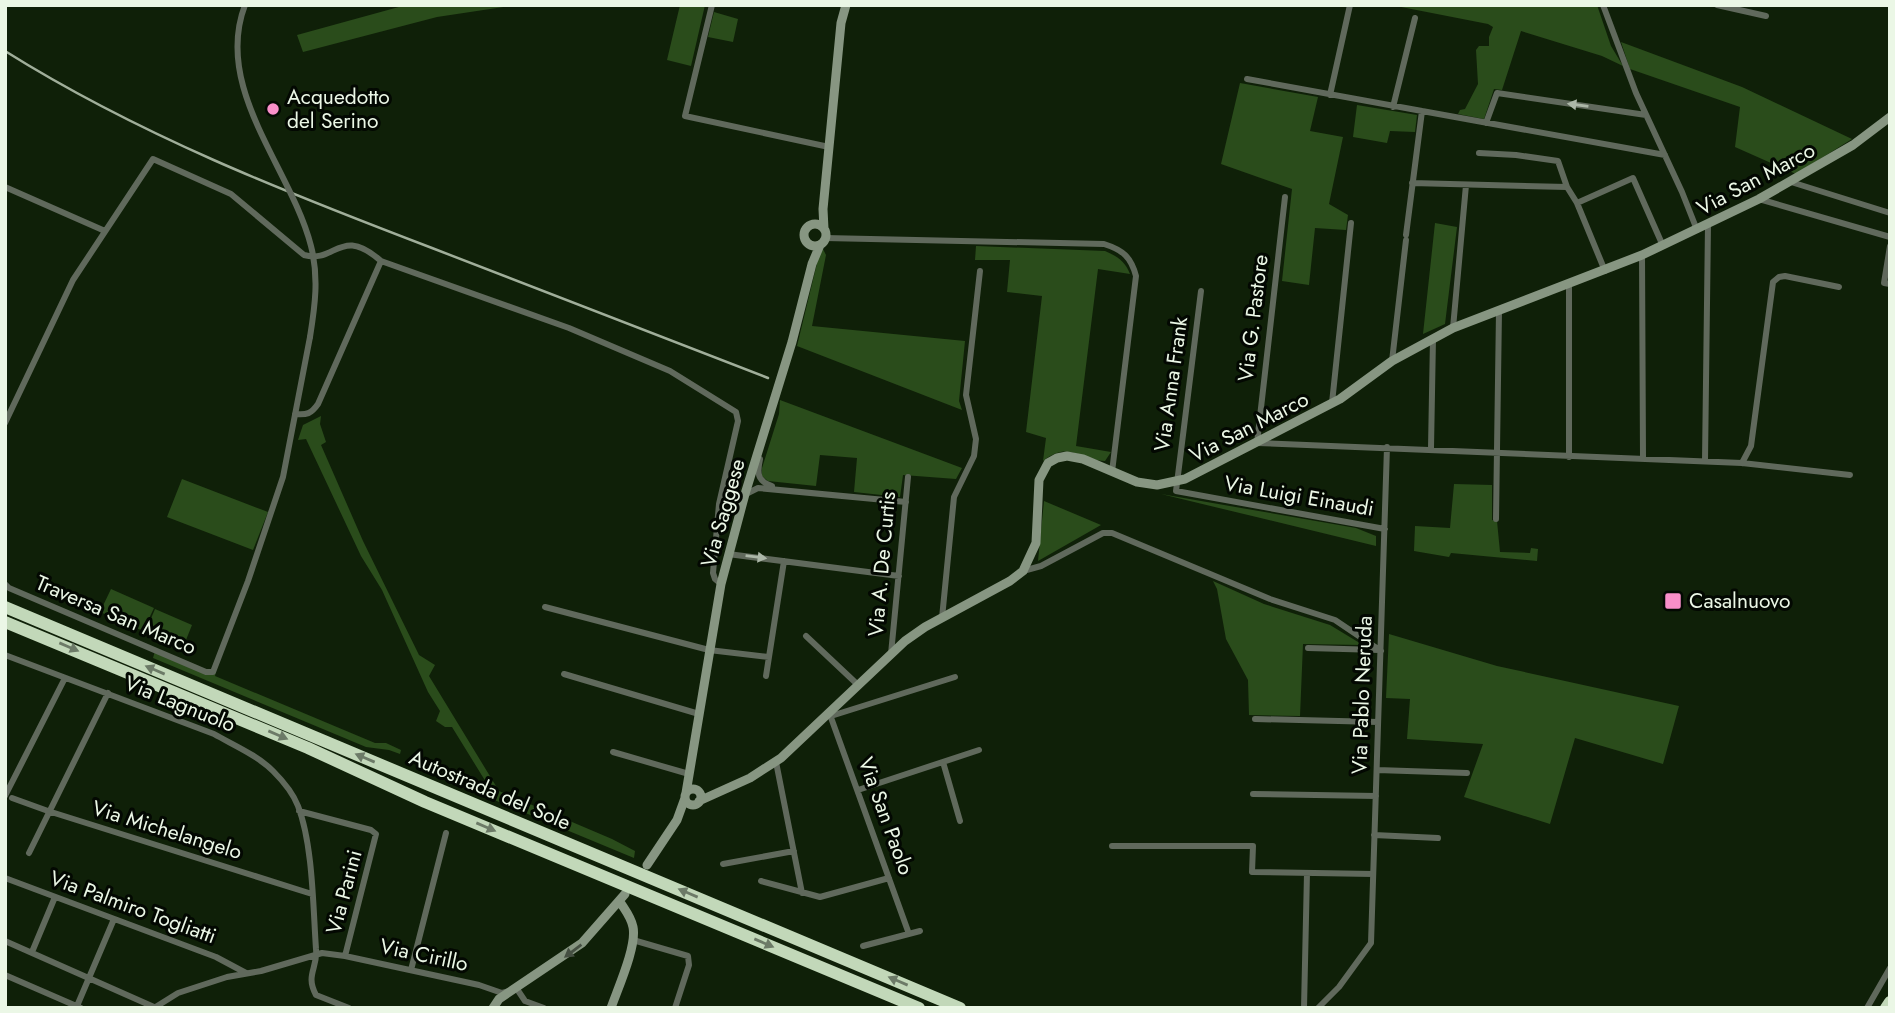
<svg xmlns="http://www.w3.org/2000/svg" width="1895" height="1013" font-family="Jost,sans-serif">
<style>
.green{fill:#2a4c1b}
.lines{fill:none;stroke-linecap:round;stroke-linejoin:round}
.minor{stroke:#60695c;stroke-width:6}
.secondary{stroke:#879682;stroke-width:9}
.motorway{stroke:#c2d8b9;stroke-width:12}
.rail{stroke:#a0ae9a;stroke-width:2.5}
.minor-bridge{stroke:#60695c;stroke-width:6}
.oneway{fill:#acb7a8}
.oneway2{fill:#6c7a67}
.oneway3{fill:#454f42}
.poi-dot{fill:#f98fc9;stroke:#030802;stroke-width:2.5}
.labels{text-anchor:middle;stroke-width:6;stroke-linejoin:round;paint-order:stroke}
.poi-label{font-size:21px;fill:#ebf7e6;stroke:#030802;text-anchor:start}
.street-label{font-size:21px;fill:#ebf7e6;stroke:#030802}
</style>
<rect width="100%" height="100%" fill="#0f2008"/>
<!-- green -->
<path class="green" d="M406,5h111l-80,12 -134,35 -6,-17z
M680,5h25l-14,61 -24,-6z
M1391,5h206l14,41 12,20 -21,-10 -81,-25 -19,59 -8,-1 -10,30 -26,-5 2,-4 5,-1 13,-25 -2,-34 3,-4h10v-9l4,-10 -5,-3z
M714,12l24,7 -5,23 -25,-5z
M1621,42l121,45 110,52 -56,35 -61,-27 5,-40 -110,-38z
M1240,83l78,14 -8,34 33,6 -14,67 19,11 -2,15 -31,-2 -6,57 -27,-4 10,-92 -71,-25z
M1357,105l60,10 -2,17 -25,-1 -3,12 -34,-6z
M1435,223l22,4 -12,97 -22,10z
M976,246l129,5c12,5 20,10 25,23l-32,-5 -22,177 35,6 -6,9c-25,-1 -36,-21 -62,0l3,-23 -20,-6 16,-136 -35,-4 3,-32h-35z
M823,249l3,6 -14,71 153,15 -6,60 3,9 -165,-64 22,-91z
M780,400l182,68 -6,11 -53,-4 -3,22 -46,-5 3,-34 -37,-3 -4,31 -48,-5 -6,-5v-8l17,-54z
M321,416l-1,8 6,18 -5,3 42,96 56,114 16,10 -6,11 70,115 113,48 23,12 -1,7 -207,-86 -9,-9 -1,-7 7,2 6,7 59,22 -37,-60h-7l-9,-6 4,-10 -12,-19 -46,-102 -21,-34 -55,-117 -8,1 5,-15z
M182,479l86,33 -15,38 -86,-33z
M1454,484l38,1v35l5,1 3,31 30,1 1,-5 7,1 -1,12 -86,-8 -2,4 -35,-6 1,-25 35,2z
M1161,494l195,34 20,8v10z
M1044,501l57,24 -63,36z
M1213,581l51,23 66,21 33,20 -60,-1 -3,72 -51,-1 -1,-35 -22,-41 -9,-50z
M111,589l43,19 -11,23 -43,-19z
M155,609l37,16 -8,20 -37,-17z
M1389,634l108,32 182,40 -16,58 -88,-26 -25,86 -86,-27 19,-53 -76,-5 3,-40 -24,-1z
M155,651l50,21h11l-1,4 160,67h11l15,7 -1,4 -11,-4 -23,-3 -213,-89z"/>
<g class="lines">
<!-- minor -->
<path class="minor" d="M712,5l-27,111 144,31
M1603,5l33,88 46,99 15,38
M1717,5l49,11
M1247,79l175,32 -16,124
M1330,95l20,-90
M1393,107l22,-89
M1422,111l243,44
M1486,123l11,-30 149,22
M1479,153l37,2 42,6 9,26
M1791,182l99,31
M1412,183l155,4 10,16 56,-25 30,68
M5,187l100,44
M1285,197l-28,246 485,20 108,12
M1759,199l131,38
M1577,203l28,68
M825,238l279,6c19,6 27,13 32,32l-24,196
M1890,246l-6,37 6,1
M1642,255l1,203
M1569,285v172
M1201,291l-25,200 209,38
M1453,328l13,-143
M1392,361l14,-121
M1332,403l19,-180
M295,414c12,1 16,0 23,-10l63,-143
M5,423l68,-143 80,-121 78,35 73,61c32,9 36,-30 77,6l188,67 101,43 66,41 2,9 -19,83 -6,69 2,6 6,5
M1431,448l2,-110
M760,459c-3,14 -3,22 12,27
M1705,461l3,-236
M1742,463l9,-17 22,-164 6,-5 6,-1 54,11
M746,494l12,-6 148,14
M1496,519l3,-208
M728,554l171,22
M1023,571l18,-5 62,-33h9l158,66 65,21 46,31
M5,584l4,4 197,84h7l35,-91 35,-104 27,-140
M545,607l164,43 60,7
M942,618l12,-121 20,-41 2,-17 -10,-44 14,-124
M806,636l51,48
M1308,648l71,2
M891,654l17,-177
M5,655l209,79c19,11 43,21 59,37 10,10 20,22 25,35 15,39 15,101 18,143 2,19 -11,26 0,46l33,13
M564,674l135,40
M766,676l18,-115
M829,712l80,222
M831,716l124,-39
M1255,719l123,3
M613,752l76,22
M776,762l26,131
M943,762l17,59
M1377,770l90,3
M858,790l121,-40
M1253,794l123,2
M5,796l60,-118
M12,798l36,13 264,83
M299,811l72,19 5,4 -31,122
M1374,835l64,3
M1112,846h141l-1,26 121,2
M29,853l79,-160
M723,864l71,-13
M5,878l211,79 30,16
M761,881l59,16 69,-19
M633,940l55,16 1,9 -14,43
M5,941l149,66
M863,946l57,-15
M32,952l23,-55
M411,970l35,-137
M5,975l76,33
M77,1006l37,-87
M154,1008l24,-15 49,-16 34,-6 61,-18 23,3 134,29 23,8 15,-4 8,12 19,7
M1304,1008l3,-135
M1318,1008l21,-21 32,-44 16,-496
M1867,1008l23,-40"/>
<!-- secondary -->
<path class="secondary" d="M804 235a11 11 0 1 1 22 0a11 11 0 1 1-22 0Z
M824,229l-1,-20 18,-186 5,-18
M685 797a8 8 0 1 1 16 0a8 8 0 1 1-16 0Z
M686,793l35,-209 24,-90 47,-152 20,-78 8,-19
M699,801l51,-23 31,-20 124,-117 20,-14 85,-46 13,-10 13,-28 3,-63 9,-17 9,-5 10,-2 16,3 54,23 20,3 28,-6 155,-80 52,-38 61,-33 189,-73 117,-56 94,-54 37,-28
M647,865l30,-45 8,-22
M493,1008l6,-9 83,-56 43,-49
M611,1008c7,-20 26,-62 22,-81 -2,-10 -8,-17 -13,-25"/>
<!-- motorway -->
<path class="motorway" d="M5,607l955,401
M5,622l303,126 117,54 494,206
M1886,1008l4,-6"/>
<!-- rail -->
<path class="rail" d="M5,51c134,84 280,141 427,197 112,43 224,86 336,130"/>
<!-- minor-bridge -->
<path class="minor-bridge" d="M245,5c-32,84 46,163 66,241 8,31 4,60 -1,91"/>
</g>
<!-- one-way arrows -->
<defs><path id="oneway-solid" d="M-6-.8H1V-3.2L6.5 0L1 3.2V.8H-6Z" transform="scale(1.75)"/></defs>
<g class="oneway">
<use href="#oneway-solid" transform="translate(1578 105) rotate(-172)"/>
<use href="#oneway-solid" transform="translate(756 557) rotate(7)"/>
</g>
<g class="oneway2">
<use href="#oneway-solid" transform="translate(69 647) rotate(23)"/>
<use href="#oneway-solid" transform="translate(155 670) rotate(-157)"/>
<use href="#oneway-solid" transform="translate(278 735) rotate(23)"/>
<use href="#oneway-solid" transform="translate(365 758) rotate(-157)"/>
<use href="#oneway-solid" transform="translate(486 827) rotate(23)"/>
<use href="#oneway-solid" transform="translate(688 893) rotate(-157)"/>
<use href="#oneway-solid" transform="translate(764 943) rotate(23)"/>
<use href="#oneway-solid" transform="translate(898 981) rotate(-157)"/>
</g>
<use class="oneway3" href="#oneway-solid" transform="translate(573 951) rotate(143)"/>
<!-- markers -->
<g class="poi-dot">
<circle cx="273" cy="109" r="7"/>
<rect x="1664" y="592" width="18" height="18" rx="3.5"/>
</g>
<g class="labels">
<!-- poi labels -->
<g class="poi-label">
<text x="287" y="104">Acquedotto<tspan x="287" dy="24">del Serino</tspan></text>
<text x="1689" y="608">Casalnuovo</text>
</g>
<!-- street labels -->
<g class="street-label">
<text transform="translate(1756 179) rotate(-28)" y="7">Via San Marco</text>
<text transform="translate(1253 318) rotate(-83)" y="7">Via G. Pastore</text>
<text transform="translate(1171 384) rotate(-82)" y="7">Via Anna Frank</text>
<text transform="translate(1249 427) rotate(-27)" y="7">Via San Marco</text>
<text transform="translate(1299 496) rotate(10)" y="7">Via Luigi Einaudi</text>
<text transform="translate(723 513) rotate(-74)" y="7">Via Saggese</text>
<text transform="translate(882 564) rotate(-85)" y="7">Via A. De Curtis</text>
<text transform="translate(116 615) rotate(23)" y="7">Traversa San Marco</text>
<text transform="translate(1362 695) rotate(-88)" y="7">Via Pablo Neruda</text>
<text transform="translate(180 704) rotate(22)" y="7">Via Lagnuolo</text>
<text transform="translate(490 790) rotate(23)" y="7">Autostrada del Sole</text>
<text transform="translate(886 816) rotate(70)" y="7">Via San Paolo</text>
<text transform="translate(167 830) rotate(17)" y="7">Via Michelangelo</text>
<text transform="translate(344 892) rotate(-75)" y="7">Via Parini</text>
<text transform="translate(133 907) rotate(20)" y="7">Via Palmiro Togliatti</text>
<text transform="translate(424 955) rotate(12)" y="7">Via Cirillo</text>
</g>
</g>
<!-- border -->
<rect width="1895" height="1013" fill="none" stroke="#ebf7e6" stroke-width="14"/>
</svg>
